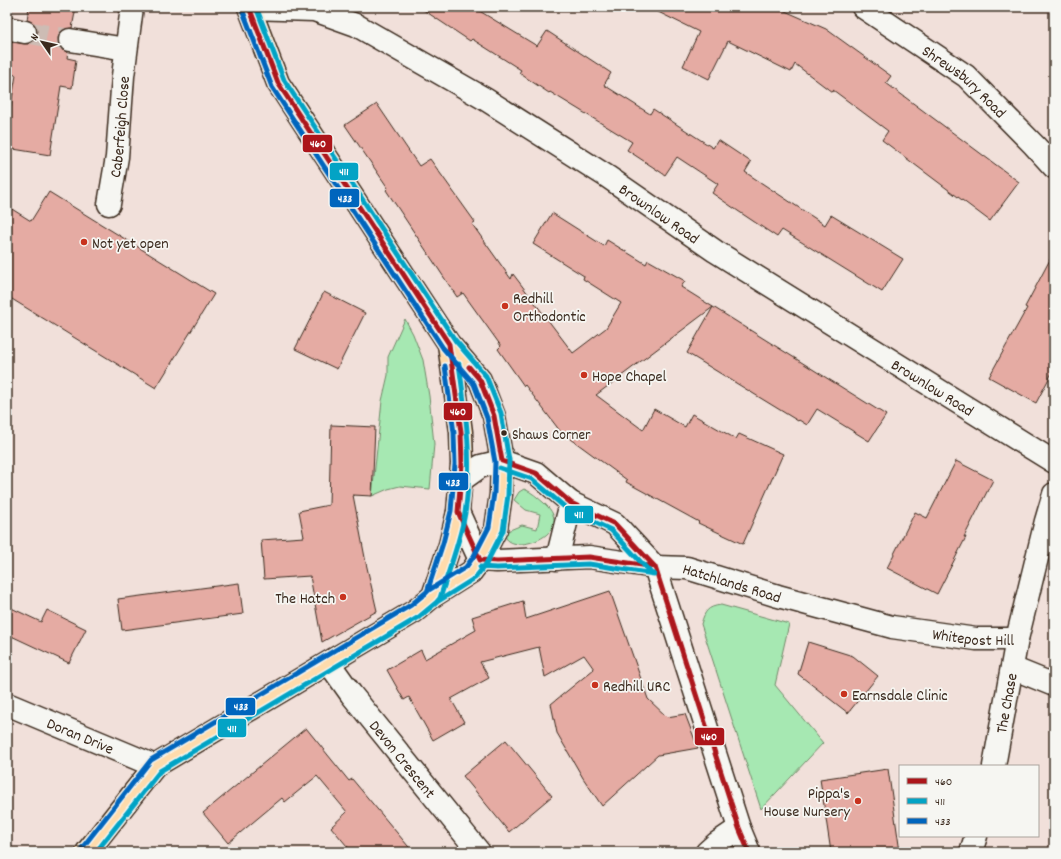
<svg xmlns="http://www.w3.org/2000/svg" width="1061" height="859" font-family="Dekko,sans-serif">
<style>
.green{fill:#a6e8b2;stroke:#708968}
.building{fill:#e5aba3;stroke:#3b2a1e}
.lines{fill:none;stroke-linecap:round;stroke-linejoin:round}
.street-tunnel{stroke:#cdbcb4;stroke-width:22;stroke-dasharray:22 11;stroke-linecap:butt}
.street-casing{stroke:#3b2a1e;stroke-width:25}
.secondary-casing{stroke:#3b2a1e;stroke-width:25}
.primary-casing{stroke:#3b2a1e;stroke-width:25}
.street{stroke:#f6f6f2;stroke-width:22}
.secondary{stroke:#f6f6f2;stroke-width:22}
.primary{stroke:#fedbac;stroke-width:22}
.bus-1-casing{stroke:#f6f6f2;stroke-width:8}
.bus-2-casing{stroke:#f6f6f2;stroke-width:8}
.bus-3-casing{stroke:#f6f6f2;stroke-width:8}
.bus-1{stroke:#ac151a;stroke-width:5}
.bus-2{stroke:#03a3c5;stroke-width:5}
.bus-3{stroke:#0065bd;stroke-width:5}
.poi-dot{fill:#c8321e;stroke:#f6f6f2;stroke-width:1.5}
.bus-dot{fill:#3b2a1e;stroke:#f6f6f2;stroke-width:1.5}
.labels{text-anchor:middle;stroke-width:3.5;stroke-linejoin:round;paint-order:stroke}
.bus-label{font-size:15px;fill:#3b2a1e;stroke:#f6f6f2;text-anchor:start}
.street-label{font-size:16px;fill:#3b2a1e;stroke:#f6f6f2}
.poi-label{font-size:16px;fill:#3b2a1e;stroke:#f6f6f2;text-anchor:start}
.line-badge{stroke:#f6f6f2;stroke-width:1.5}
.badge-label{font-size:11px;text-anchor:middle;font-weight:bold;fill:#fff}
</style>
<rect width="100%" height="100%" fill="#f1e0da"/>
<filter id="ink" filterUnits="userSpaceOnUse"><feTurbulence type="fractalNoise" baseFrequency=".025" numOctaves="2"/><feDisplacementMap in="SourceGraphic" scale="8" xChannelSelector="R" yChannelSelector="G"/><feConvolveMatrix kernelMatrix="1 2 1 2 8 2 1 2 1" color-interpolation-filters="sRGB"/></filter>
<g filter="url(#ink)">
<!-- green -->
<path class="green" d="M405,319l8,15 10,26 6,36 5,48 -4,45 -30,-3 -12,3 -16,7 10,-95 6,-26v-18z
M524,489c8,3 13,8 20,14 32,28 -21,49 -35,38 -2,-1 -3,-3 -4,-5v-4l17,-7 15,4 3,-15 -14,-4 -12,-10 5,-8z
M721,605l68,19 -14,61 48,58 -62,66 -60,-185c4,-13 6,-17 20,-19z"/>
<!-- building -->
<path class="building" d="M29,7h47l-4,21 -7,1 -5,3 -2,6 1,7 3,5 6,2 -1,6 9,2 -4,28 -11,-2 -11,69 -43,-7v-19l9,-54 -9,-1v-7l4,-25 17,2 6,-3 3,-6v-7l-4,-5 -6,-3z
M419,7h54l64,39 10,-15 64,42 -7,12 46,29 3,-5 60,39 5,-8 33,22 -6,10 80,53 6,-10 72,44 -21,33 -100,-62 -5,7 -39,-26 -26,-18 6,-9 -41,-27 -12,18 -38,-25 5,-8 -82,-50 -1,1 -30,-20 2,-3 -49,-31 -2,2z
M648,7h128l50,22 65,47 -5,7 133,99 -29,39 -108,-81 6,-9 -55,-41 -1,2 -37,-28 -4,8 -63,-31 -19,38 -26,-13 16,-34z
M377,104l42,62 11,-7 45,63 -3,2 39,55 2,-5 60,79 33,-25 15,-25 -38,-24 1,-3 -51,-32 19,-31 52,33 3,-6 39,24 2,-4 37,21 -4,6 32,20 -117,88 47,35 11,-21 31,18 7,-13 44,25 3,-5 44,20 -40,90 -45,-21 1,-1 -73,-40 1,-2 -67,-49 -35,-46 -1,1 -26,-37 3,-3 -38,-53 -6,4 -71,-107 2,-2 -43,-63z
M49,192l165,102 -58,94 -149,-92v-90l24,15z
M1054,252v117l-18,34 -47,-26 38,-69 -2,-1z
M324,292l41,21 -28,56 -42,-20z
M713,307l173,108 -17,26 -52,-32 -10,16 -8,-5 -1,1 -111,-68z
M331,425l44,2 -3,69 -19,-1 13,68 11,48 -55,31 -12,-66 -46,3 -3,-39 43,-3 -5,-26 30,-6z
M956,461l37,19 -29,57h2l-29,57 -50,-26 28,-56 12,6z
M239,583l4,31 -121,16 -4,-31z
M610,591l38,108 19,18 18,-3 13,34 -40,7 -56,51 -19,-28 -26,-45 -6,-29 43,-35 -10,-14 -39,22 -6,-30 -59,15 9,16 -38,21 13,23 -31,18 -24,-43 -5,3 -17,-30 34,-20 4,9 51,-29 -4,-13 51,-16 3,18z
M7,606l34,16 6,-12 39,19 -17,34 -62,-29z
M808,642l45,14 25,20 -30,37 -50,-39z
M306,728l43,53 3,-2 61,73h-61l-21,-25 16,-15 -30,-36 -32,26 -3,-4 -54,45 -25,-30z
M506,740l46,56 -43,36 -46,-56z
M888,769l12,83h-69l-11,-73z"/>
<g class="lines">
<!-- street-tunnel -->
<path class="street-tunnel" d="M25,32l45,8"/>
<!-- street casing -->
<g class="street-casing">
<g id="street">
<path id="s1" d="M863,7l103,69 68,69 20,22"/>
<path id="s2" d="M250,8l64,2 42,15 129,74 123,78 107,74 339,211"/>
<path d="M7,28l18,4"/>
<path d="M70,40l56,9"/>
<path id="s3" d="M109,204l8,-47 6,-81 9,-69"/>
<path id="s4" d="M329,663l22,31 128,158"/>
<path d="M1012,668l42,17"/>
<path id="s5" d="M7,704l148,62"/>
<path d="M707,852l10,-9 22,-15"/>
</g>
</g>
<!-- secondary casing -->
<g class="secondary-casing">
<g id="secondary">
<path d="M460,481l21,-15 21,-5 34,12 35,30 44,21 40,43 84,261 10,24"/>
<path id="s6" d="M458,512l22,48 17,1 92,-4 66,10 32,1 91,28 114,31 84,12h41"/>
<path d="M557,559l14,-56"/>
<path id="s7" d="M994,766l23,-127 29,-118 8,-27"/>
<path d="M971,852l5,-16"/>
</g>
</g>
<!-- primary casing -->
<g class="primary-casing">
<path id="primary" d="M433,596l17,-51 8,-33 4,-48 -1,-32 -12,-88
M87,852l68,-86 260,-155 18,-15 38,-24 9,-12 16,-31 5,-35 1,-33 -8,-45 -14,-36 -31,-36 -171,-261 -29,-76"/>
</g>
<!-- street -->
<use href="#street" class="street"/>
<!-- secondary -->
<use href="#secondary" class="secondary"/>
<!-- primary -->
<use href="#primary" class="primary"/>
<!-- bus-1 casing -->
<g class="bus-1-casing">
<path id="bus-1" d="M249,7l29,76 171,261 12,88 1,32 -4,48 22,48
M469,367l11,13 14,36 8,45
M502,461l34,12 35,30 44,21 40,43 84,261 10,24
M480,560l17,1 92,-4 66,10"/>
</g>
<!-- bus-2 casing -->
<g class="bus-2-casing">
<path id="bus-2" d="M500,468l32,11 35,30 44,21 39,42
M480,567l17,1 92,-4 65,10
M435,604l5,-6c9,-28 20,-56 25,-85 8,-50 1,-99 -6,-149
M96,852l64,-81 259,-154 18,-15 38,-24 11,-14 17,-33 5,-36 1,-35 -8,-47 -15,-37 -31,-36 -171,-260 -28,-73"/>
</g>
<!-- bus-3 casing -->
<g class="bus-3-casing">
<path id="bus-3" d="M425,594l2,-2 16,-49 8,-32 4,-47 -1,-31 -9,-67
M82,848l69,-88 260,-155 18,-15 37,-23 8,-11 15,-29 5,-34 1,-31 -8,-44 -13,-34 -31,-36 -171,-261 -30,-78"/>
</g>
<!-- bus-1 -->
<use href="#bus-1" class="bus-1"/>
<!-- bus-2 -->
<use href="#bus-2" class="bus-2"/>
<!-- bus-3 -->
<use href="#bus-3" class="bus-3"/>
</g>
</g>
<!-- markers -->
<g class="poi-dot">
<circle cx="84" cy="242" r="4"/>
<circle cx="505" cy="306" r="4"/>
<circle cx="584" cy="375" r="4"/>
<circle cx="343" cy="597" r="4"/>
<circle cx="595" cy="685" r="4"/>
<circle cx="844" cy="694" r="4"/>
<circle cx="858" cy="801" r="4"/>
</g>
<circle class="bus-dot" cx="504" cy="433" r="3.5"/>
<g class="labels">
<!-- bus labels -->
<g class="bus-label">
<text x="512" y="439">Shaws Corner</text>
</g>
<!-- street labels -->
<g class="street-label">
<text dy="6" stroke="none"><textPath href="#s1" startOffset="126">Shrewsbury Road</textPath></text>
<text dy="6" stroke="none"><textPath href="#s3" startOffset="78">Caberfeigh Close</textPath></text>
<text dy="6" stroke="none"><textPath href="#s2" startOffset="466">Brownlow Road</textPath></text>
<text dy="6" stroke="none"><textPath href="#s2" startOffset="790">Brownlow Road</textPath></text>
<text dy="6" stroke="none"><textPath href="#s6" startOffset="308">Hatchlands Road</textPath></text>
<text dy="6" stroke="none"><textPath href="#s6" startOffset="556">Whitepost Hill</textPath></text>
<text dy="6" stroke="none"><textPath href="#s7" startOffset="64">The Chase</textPath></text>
<text dy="6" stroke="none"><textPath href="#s5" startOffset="80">Doran Drive</textPath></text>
<text dy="6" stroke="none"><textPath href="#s4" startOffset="121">Devon Crescent</textPath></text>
</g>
<!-- poi labels -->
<g class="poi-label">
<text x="92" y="248">Not yet open</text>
<text x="513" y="303">Redhill<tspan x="513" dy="18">Orthodontic</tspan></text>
<text x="592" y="381">Hope Chapel</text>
<text x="335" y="603" text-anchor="end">The Hatch</text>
<text x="603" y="691">Redhill URC</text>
<text x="852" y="700">Earnsdale Clinic</text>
<text x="850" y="798" text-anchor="end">Pippa's<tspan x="850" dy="18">House Nursery</tspan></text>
</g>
</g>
<g class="line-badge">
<rect x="302" y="134" width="31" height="19" rx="4" fill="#ac151a"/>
<rect x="329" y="162" width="30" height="19" rx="4" fill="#03a3c5"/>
<rect x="329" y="188" width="31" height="20" rx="4" fill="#0065bd"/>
<rect x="443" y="402" width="30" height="19" rx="4" fill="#ac151a"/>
<rect x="438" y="472" width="31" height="19" rx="4" fill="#0065bd"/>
<rect x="564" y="505" width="30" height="19" rx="4" fill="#03a3c5"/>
<rect x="225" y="697" width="31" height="19" rx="4" fill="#0065bd"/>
<rect x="217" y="718" width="30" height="20" rx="4" fill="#03a3c5"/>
<rect x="694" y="727" width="31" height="19" rx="4" fill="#ac151a"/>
</g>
<g class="badge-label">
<text x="318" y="147">460</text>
<text x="344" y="175">411</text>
<text x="345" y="202">433</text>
<text x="458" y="415">460</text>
<text x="453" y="486">433</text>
<text x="579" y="518">411</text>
<text x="241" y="710">433</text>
<text x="232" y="732">411</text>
<text x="709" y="740">460</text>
</g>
<!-- margin -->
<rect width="1061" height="859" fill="none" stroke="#f6f6f2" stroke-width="24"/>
<rect x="12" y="12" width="1037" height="835" fill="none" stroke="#3b2a1e" stroke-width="1.5" filter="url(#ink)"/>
<!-- legend -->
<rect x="899" y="765" width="140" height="72" fill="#f6f6f2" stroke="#aba49d"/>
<rect x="907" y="778" width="20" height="6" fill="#ac151a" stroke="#aba49d"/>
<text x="935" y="785" font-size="12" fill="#3b2a1e">460</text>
<rect x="907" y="798" width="20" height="6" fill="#03a3c5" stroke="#aba49d"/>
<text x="935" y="805" font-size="12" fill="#3b2a1e">411</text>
<rect x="907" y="818" width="20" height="6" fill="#0065bd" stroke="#aba49d"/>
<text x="935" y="825" font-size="12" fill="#3b2a1e">433</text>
<!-- north arrow -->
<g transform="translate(42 42) rotate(304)" stroke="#f6f6f2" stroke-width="3" paint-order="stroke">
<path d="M0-3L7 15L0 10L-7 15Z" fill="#3b2a1e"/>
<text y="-6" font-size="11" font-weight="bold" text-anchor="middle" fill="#3b2a1e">N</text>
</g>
</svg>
